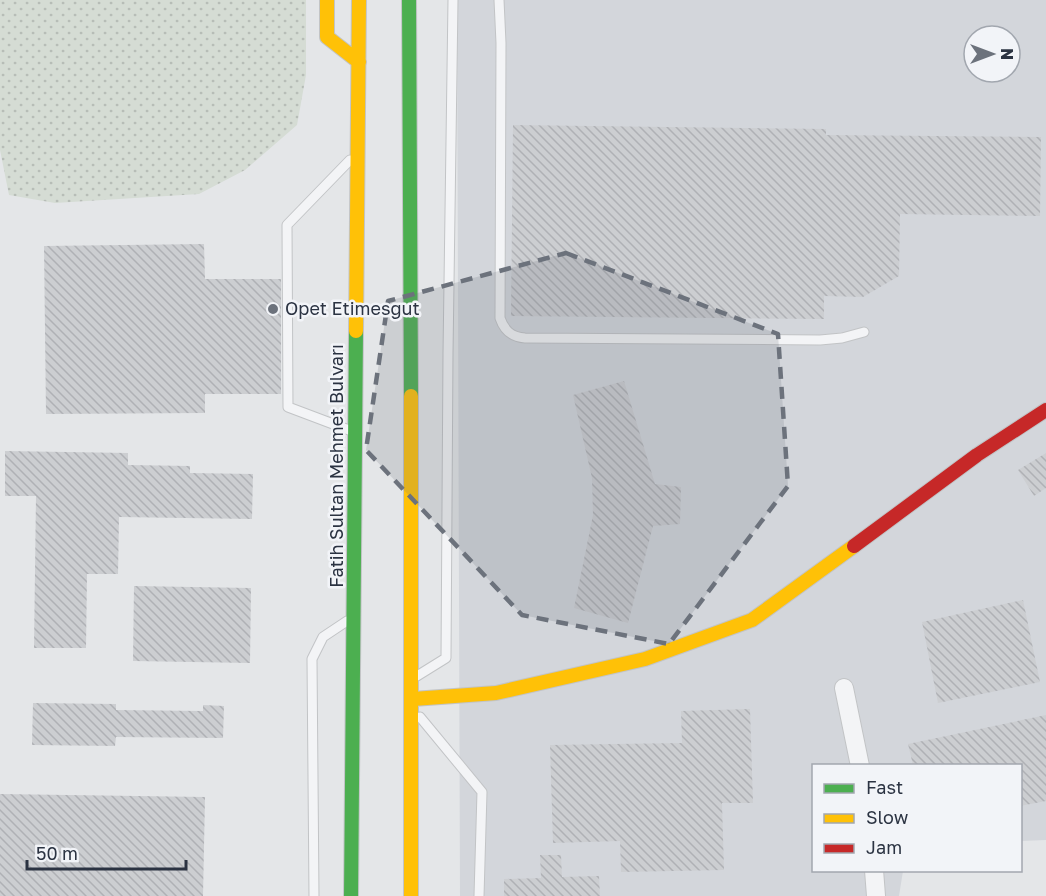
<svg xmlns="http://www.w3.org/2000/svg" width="1046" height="896" font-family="'Golos Text',sans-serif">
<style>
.built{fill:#d3d6db;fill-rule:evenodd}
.park{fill:url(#park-dots)}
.building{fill:url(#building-back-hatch)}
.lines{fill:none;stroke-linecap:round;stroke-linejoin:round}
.lane-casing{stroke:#c2c4c6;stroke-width:11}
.street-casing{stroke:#c2c4c6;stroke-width:20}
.fast-casing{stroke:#c2c4c6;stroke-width:16}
.slow-casing{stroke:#c2c4c6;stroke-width:16}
.jam-casing{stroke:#c2c4c6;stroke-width:16}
.lane{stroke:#f3f4f6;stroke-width:9}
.street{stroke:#f3f4f6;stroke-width:18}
.fast{stroke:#4caf50;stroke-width:14}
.slow{stroke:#ffc107;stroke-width:14}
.jam{stroke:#c62828;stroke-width:14}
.marked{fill:#6c727c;fill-opacity:0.2;stroke:#6c727c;stroke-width:4.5;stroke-dasharray:12 8;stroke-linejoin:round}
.poi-dot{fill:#6c727c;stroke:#f2f4f8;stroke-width:2}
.labels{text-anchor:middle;stroke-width:5;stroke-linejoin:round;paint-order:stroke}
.poi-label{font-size:18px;fill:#2b3342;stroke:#f2f4f8;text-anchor:start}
.street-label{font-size:18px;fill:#2b3342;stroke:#f2f4f8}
</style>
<defs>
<pattern id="park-dots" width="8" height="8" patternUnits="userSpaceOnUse" patternTransform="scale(1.5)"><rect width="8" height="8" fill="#d5dcd4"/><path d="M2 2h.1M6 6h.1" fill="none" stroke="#b7bdb7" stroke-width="1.8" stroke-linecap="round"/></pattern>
<pattern id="building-back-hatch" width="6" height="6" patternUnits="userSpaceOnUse" patternTransform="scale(1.5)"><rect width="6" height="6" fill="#ccced1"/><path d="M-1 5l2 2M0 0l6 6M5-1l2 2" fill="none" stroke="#afb1b5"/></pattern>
</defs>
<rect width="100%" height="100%" fill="#e4e6e8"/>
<!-- built -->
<path class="built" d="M457,0h589v840l-25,1 -1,-75h-206v104l89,1 -4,25h-439zM974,36h36v36h-36z"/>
<!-- park -->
<path class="park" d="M0,0h306v75l-9,50 -52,45 -46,24 -144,9 -46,-8 -9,-45z"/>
<!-- building -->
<path class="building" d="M513,125l313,4v6l215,2 -1,79 -140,-2 -1,62 -36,21 -39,-1v23l-313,-3z
M204,244l1,35h76v115h-76v19l-159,1 -2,-168z
M624,381l31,103 26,3 -1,37 -27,2 -25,97 -54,-15 19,-93 -1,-37 -19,-83z
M5,451l123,2v12l62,1v7l63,1 -1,45 -133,-2 -1,57h-31l-1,74h-52l2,-152h-31z
M1046,453v35l-12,8 -16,-26z
M134,586l117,2 -1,75 -117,-2z
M1023,600l17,82 -102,21 -16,-81z
M33,703l83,1v6l87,1v-6l21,1 -1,32 -107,-1 -1,9 -83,-1z
M750,709l3,94h-31l2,67 -103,2 -1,-31 -67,2 -3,-98 132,-2 -1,-32z
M1046,715v86l-26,5v-41h-107l-5,-21z
M0,794l205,3 -2,99h-203z
M540,855h21l1,22 37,-1 1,20h-96v-17l37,-1z"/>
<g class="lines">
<!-- lane casing -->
<g class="lane-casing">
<path id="lane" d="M499,0l2,43 -1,275c4,12 11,19 25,20l295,2 22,-2 22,-6
M349,430l-61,-23 -1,-182 63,-65
M417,676l29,-18 2,-304 5,-354
M420,717l62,75 -3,104
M314,896l-2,-237 11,-22 24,-16"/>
</g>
<!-- street casing -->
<g class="street-casing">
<path id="street" d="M844,688l16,78
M874,870l2,26"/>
</g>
<!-- fast casing -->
<g class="fast-casing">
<path id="fast" d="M409,0l2,396
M351,896l5,-565"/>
</g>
<!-- slow casing -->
<g class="slow-casing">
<path id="slow" d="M327,0v37l32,25
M356,331l3,-331
M411,396v500
M413,699l83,-6 149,-34 107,-39 102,-74"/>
</g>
<!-- jam casing -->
<g class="jam-casing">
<path id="jam" d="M854,546l123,-91 69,-45"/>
</g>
<!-- lane -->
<use href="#lane" class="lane"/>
<!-- street -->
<use href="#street" class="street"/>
<!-- fast -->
<use href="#fast" class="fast"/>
<!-- slow -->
<use href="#slow" class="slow"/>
<!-- jam -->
<use href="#jam" class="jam"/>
</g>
<!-- marked area -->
<path class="marked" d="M566,253l212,81 10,152 -119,158 -147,-29 -156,-165 22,-149z"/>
<!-- markers -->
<circle class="poi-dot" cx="273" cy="309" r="6"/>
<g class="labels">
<!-- poi labels -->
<g class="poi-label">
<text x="285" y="315">Opet Etimesgut</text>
</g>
<!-- street labels -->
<g class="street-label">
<text transform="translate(337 466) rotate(-90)" y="6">Fatih Sultan Mehmet Bulvarı</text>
</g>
</g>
<!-- legend -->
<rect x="812" y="764" width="210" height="108" fill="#f2f4f8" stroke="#a2a7af" stroke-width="1.5"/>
<rect x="824" y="784" width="30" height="9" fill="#4caf50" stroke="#a2a7af" stroke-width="1.5"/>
<text x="866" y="794" font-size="18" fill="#2b3342">Fast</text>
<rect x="824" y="814" width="30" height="9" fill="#ffc107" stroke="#a2a7af" stroke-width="1.5"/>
<text x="866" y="824" font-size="18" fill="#2b3342">Slow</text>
<rect x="824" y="844" width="30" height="9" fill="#c62828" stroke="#a2a7af" stroke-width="1.5"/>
<text x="866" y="854" font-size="18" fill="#2b3342">Jam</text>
<!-- north arrow -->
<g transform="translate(992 54) rotate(90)"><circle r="28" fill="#f2f4f8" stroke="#a2a7af" stroke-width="1.5"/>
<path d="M0-4.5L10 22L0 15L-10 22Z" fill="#6c727c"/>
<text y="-9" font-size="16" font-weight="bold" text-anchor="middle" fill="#2b3342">N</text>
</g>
<!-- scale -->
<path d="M27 860v9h159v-9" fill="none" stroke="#2b3342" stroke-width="3"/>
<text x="36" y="860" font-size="18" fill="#2b3342" stroke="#f2f4f8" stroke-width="4.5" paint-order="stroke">50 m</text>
</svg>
